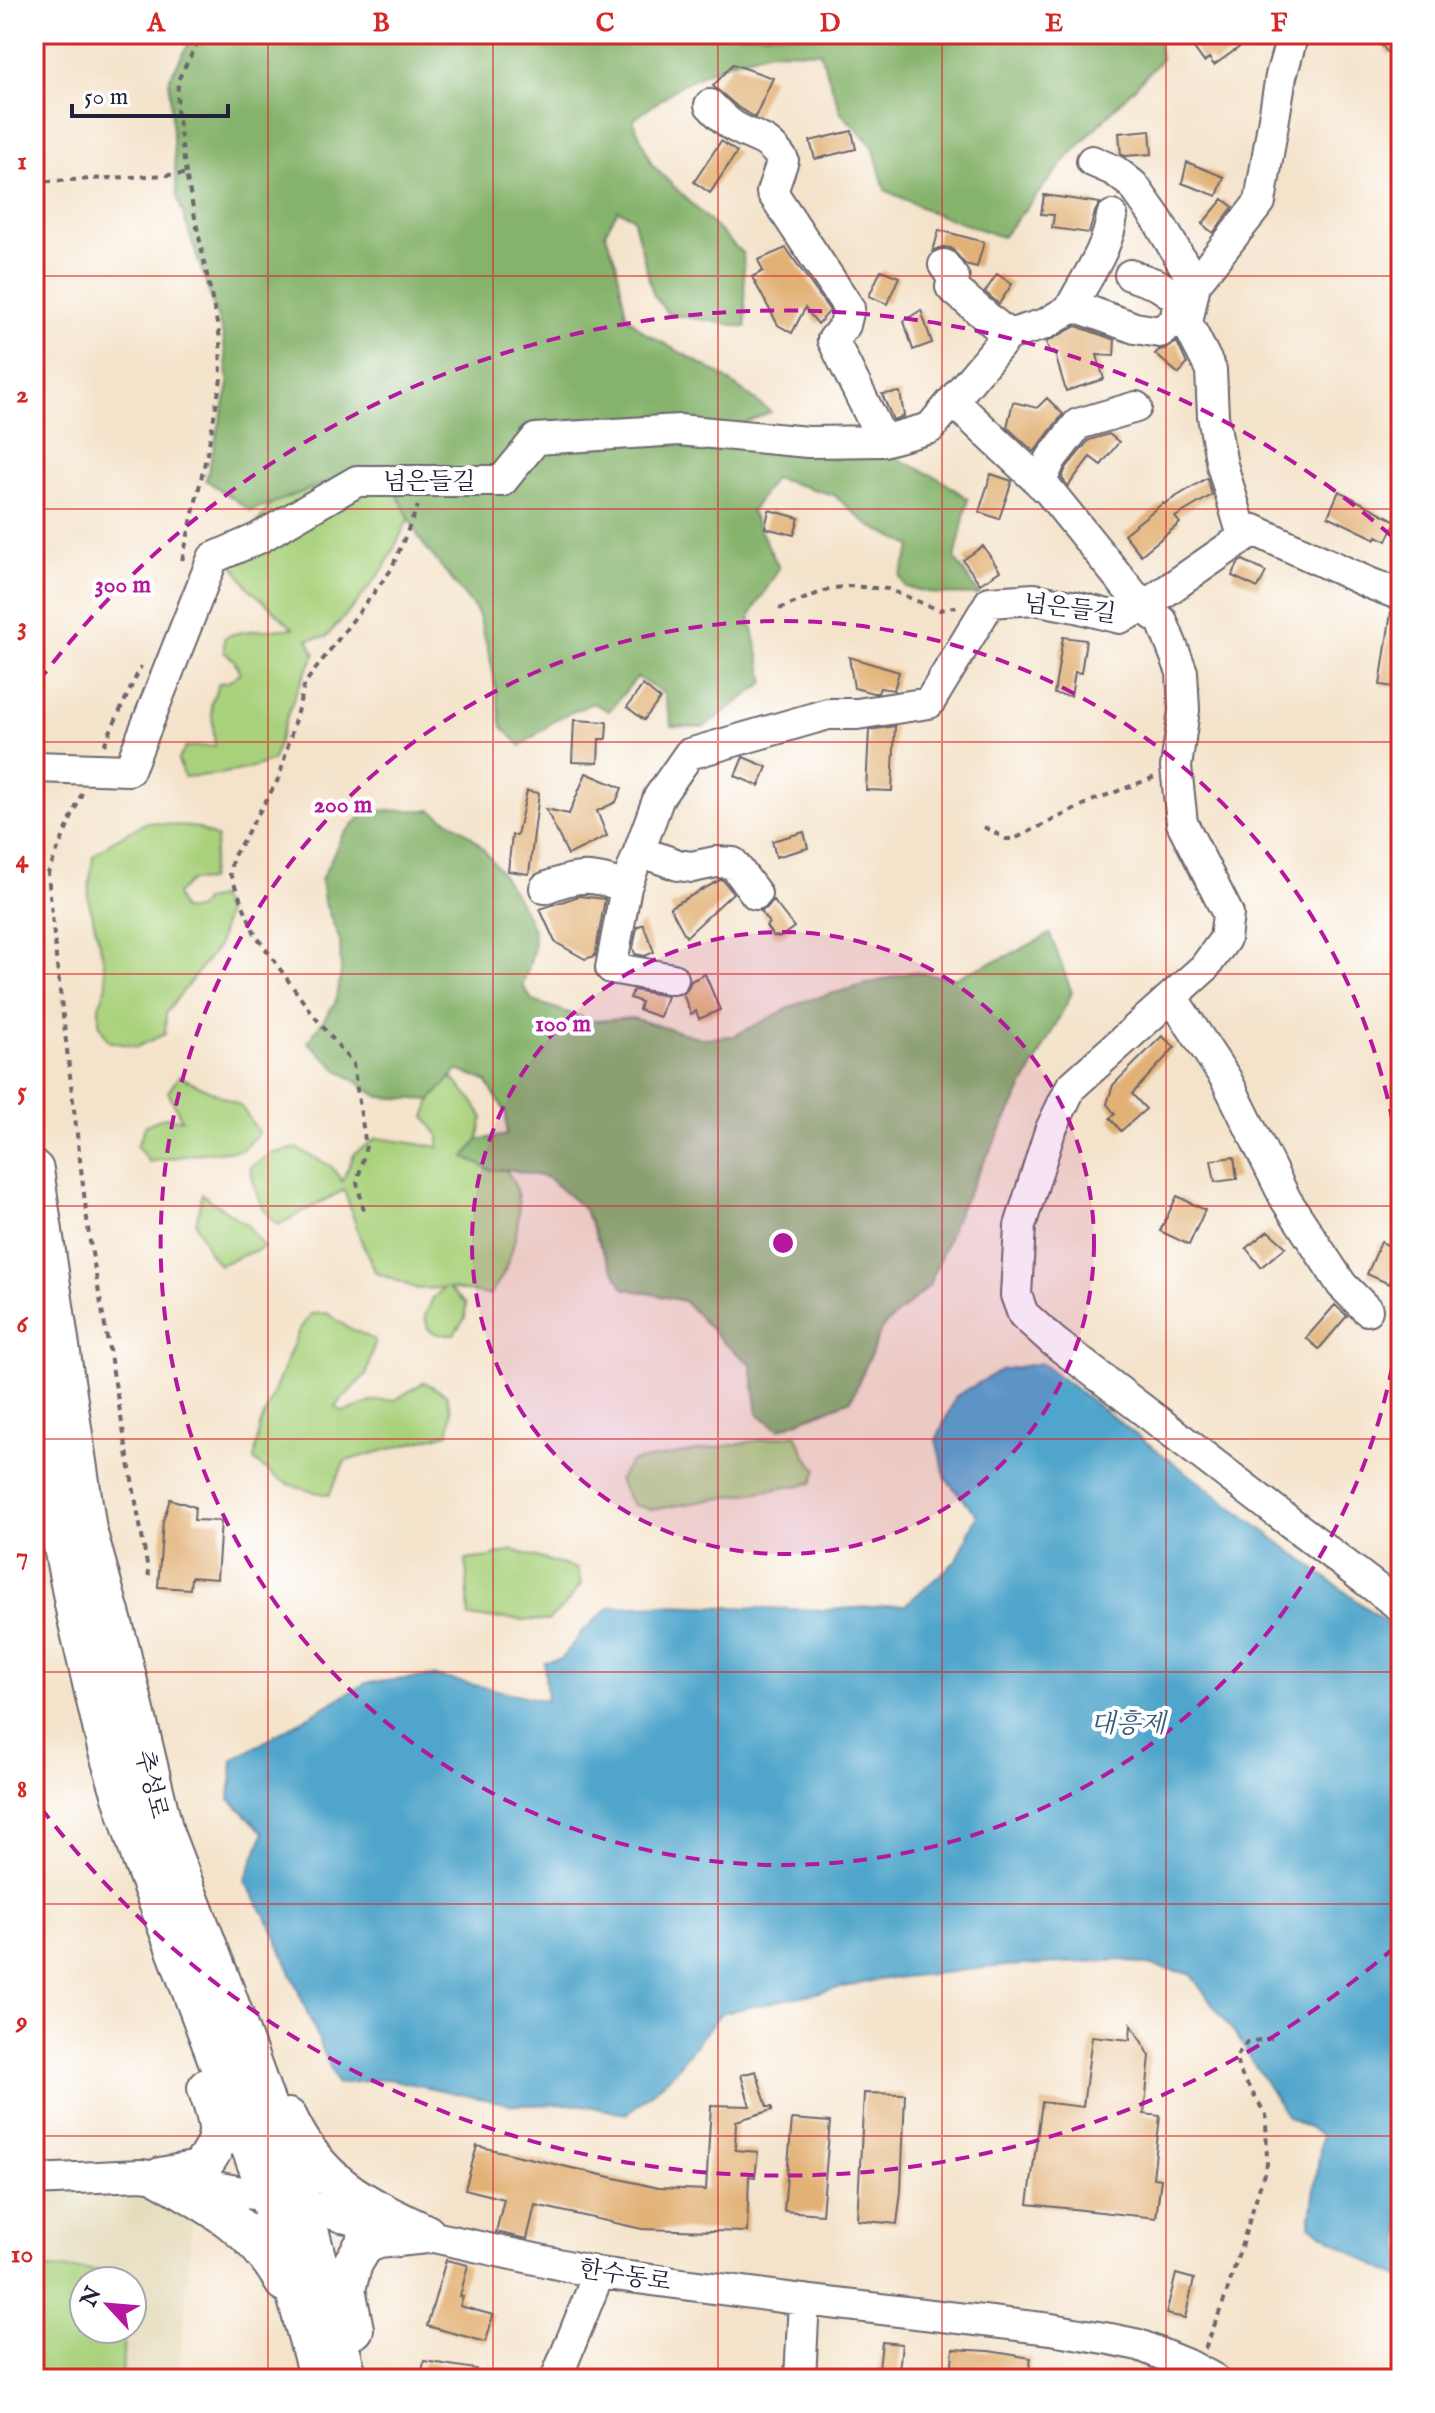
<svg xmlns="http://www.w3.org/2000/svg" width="1435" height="2413" font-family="'IM FELL English','Noto Serif KR',serif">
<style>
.built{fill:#e4dbba;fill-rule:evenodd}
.green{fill:#a9d17c;stroke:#667a5c;stroke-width:2}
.forest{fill:#86b36c;stroke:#546a54;stroke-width:2}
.water{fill:#4fa5cb;stroke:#386483;stroke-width:2}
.building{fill:#e2b176}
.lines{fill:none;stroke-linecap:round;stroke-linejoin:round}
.minor-casing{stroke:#6c666d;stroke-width:34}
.major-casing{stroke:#6c666d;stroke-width:42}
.path{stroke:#6c666d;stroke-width:4;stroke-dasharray:6 6;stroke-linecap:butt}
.minor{stroke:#fff;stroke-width:30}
.major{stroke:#fff;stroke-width:38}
.grid{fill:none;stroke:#d62828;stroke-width:2;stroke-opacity:0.55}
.ring{fill:none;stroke:#b5179e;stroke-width:4;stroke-dasharray:14 10}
.labels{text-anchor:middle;stroke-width:8;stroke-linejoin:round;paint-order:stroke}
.street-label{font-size:24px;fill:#22223b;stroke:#fff}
.water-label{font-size:26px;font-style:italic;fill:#365d7c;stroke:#fff}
.centre{fill:#b5179e;stroke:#fff;stroke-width:4}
.ring-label{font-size:24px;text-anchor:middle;font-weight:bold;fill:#b5179e;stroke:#fff;stroke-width:8;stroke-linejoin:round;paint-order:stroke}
.neatline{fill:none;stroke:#d62828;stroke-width:3}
.grid-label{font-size:26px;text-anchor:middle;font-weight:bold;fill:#d62828}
</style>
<rect width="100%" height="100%" fill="#fff"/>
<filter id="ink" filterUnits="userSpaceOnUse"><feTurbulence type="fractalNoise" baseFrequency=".0125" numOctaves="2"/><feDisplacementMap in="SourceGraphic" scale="16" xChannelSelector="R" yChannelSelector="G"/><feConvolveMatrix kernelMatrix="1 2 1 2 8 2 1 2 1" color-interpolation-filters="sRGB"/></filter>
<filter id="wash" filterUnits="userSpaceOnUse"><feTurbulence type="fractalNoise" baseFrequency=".006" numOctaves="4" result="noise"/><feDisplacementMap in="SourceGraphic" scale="32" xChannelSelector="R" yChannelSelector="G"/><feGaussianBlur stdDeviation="1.8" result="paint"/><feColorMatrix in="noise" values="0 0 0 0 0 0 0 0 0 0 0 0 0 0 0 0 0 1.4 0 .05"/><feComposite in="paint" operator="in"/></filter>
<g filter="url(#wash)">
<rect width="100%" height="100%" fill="#f4e3ca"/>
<!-- built -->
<path class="built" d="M134,2188l24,4 35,18 -14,169h-145v-183l20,-4zM84,2281h48v48h-48z"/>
<!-- green -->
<path class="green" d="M384,467l25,51 -25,50 -30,38 -28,31 -18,2 7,16c-20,33 -31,69 -42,105 -29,12 -58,15 -89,17l-6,-17 8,-13 29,-1 -4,-42 8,-21 9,-1 12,-9 -6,-13 -10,-8v-14c18,-10 47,-7 69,-10l-44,-40 -19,-28 41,-56 78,-30z
M147,822l51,6 19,10 -8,42 -19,1 -14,13 6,16h15l8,-10 13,-3 8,15 -8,34 -52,67 -1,21 -28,13 -29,-6 -9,-18v-17l8,-20 -4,-29 -15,-59 5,-42 18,-14z
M179,1076l61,29 19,28 -17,17 -40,3 -53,9 -12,-16 9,-21 19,-8 17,3 -14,-28z
M451,1077l18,19 14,21 -5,23 -12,17 24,13h15c23,23 12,69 1,97 -3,10 -11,19 -16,28l-42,-7 18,16 -1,14 -11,16h-17l-9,-5 -3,-13 8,-18 11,-10 -26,1 -42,-16 -14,-30 -18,-53 -66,35c-20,-17 -22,-32 -28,-58l21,-13 25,-6 35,18 11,15 13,-28 22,-15 62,9v-11l-14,-19 6,-17z
M202,1194l46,32 16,21 -45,18 -10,-13 -13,-28z
M327,1313l20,14 28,13 -8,33 -32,34 9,5 31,-11 20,-1 29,-18 22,12 5,16 -2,23 -104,28 -16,34c-35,-7 -48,-11 -75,-35l6,-34 39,-96 12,-16z
M796,1434l11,24 10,11 -5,14 -161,27 -19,-6 -14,-24 13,-18z
M512,1550l65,19 4,15 -13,18 -20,19 -79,-4 -3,-57 25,-3z
M34,2269l91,2v10h-41v48h40l-2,50h-88z"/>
<!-- forest -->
<path class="forest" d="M194,34h140l13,2 1,-2h809l4,26 -93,97 -66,80 -71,-25 -46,-22 -12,-44 -32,-33 -21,-61 -50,-1 -45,13 -43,20 -49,36 19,45 91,89 3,73 -78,-13 -15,-20 -20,-77 -15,-7 -13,22 11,30 10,53 19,18 73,40 53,39 -34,14 42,22 58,11 5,-12h32l66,32 28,20 -13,60 25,36 -43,-1 -32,-7 -5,-11 12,-30 -44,-21 -34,-30 -60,-17 -23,34 28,56 -29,48 15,66 -61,45 -32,-1 -8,-32 -27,-17 -28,34 -16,-8 -35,15 -37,28 -19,-19 -10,-61 -14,-53 -58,-73 -36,-73 -35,7 -98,37 -45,-31 23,-95 -6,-50 -46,-139 -8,-117z
M432,810c13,9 30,17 41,28 17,16 54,71 60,93 4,17 -5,38 -11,54l11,16 60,20 39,-3 69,20 33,-2 67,-34 111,-30 42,6 56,-23 40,-21 22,59 -113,217 -30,76 -47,42 -31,72 -72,29 -21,-15 -7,-50 -27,-21 -40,-42 -60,-13 -21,-36 -19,-43 -36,-31 -35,-8h-23l-25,-13 13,-17 29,-5 -1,-22 -20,-32 -28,-11 -27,30 -52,-3 -42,-28 -29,-27 27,-39 6,-31 -1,-31 -16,-40 -3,-21 21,-44 25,-25z"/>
<!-- water -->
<path class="water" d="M1041,1363l360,271v644l-39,-19 -52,-34 12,-90 -35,-18 -49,-79 -48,-64 -67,-14 -119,6 -127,14 -156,33 -52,65 -43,36 -48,-10 -65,1 -125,-26 -51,5 -65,-156 -27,-47 19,-48 -34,-34 3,-39 133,-77 68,-7 113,25 -3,-39 17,-3 20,-26 29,-26 53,-2 162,5 80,-5 52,-45 20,-45 -31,-36 -10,-39 20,-44 45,-26z"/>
<g id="blocks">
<!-- building -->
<path class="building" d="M1184,34h74l-44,31 -5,-7 -5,4z
M1374,34h27v13l-12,8z
M733,64l40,14 -18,39 -16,-9 -26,-22z
M1150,130l2,24 -27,2 -4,-2 -2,-21z
M852,131l4,18 -41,10 -5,-18z
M721,141l16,11 -27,41 -16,-11z
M1187,162l37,15 -7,19 -35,-13z
M1044,195l56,8 -5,9 -6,21 -37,-5 2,-13 -13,-1z
M1223,199l10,8 -20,26 -11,-9z
M939,230l45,12 -7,25 -12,-3 -14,-16 -9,-1 -9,4z
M786,248l44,63 -12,13 -13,-16 -13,25 -14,-8 -26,-48 11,-6 -5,-11z
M881,270l18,7 -12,27 -18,-8z
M997,274l15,10 -13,20 -14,-12z
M921,310l11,33 -19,7 -9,-29z
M1076,326l39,14 -1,16 -17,-1 7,24 -38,12 -12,-40 -4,2 -4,-11z
M1177,342l10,22 -8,10 -24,-20 4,-4 6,-1z
M900,392l4,24 -11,4 -11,-26z
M1047,398l16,16 -29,38 -27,-25 6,-25 24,6z
M1109,434l10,8 -18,23 -11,-8 -22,29 -6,-8 4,-10 23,-28z
M991,474l21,7 -13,38 -20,-7z
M1207,478l5,17 -37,22 5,6 -39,32 -17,-21 39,-31 1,1z
M1339,491l57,30 -9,20 -10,-5 -1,3 -48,-23z
M769,510l30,8 -5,17 -29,-7z
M983,546l17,25 -20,13 -17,-24z
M1243,560l23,12 -8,16 -26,-12 7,-14z
M1391,612l10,1v75l-21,-3z
M1063,637l23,3 -5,33 -6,-1 -4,24 -17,-2z
M849,657l50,15 -5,18 -14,-2 -2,5h-5l-19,-5z
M643,685l17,14 -16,21 -17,-13z
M574,720l33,2 -1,17h-7l-1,24 -26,-1z
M895,726l-3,65 -26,-1 3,-60z
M743,757l24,10 -8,19 -24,-10z
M586,773l36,15 -6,14 -19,9 10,25 -39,19 -22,-46 23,5z
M527,791l12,2 -10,81 -21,-3 4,-36h5z
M804,832l4,16 -32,9 -4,-16z
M720,880h3l10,13 -47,44 -16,-30z
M579,896l26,3 -10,57 -10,3 -30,-17 -15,-33z
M773,900l21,27 -13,10 -8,-1 -7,-10 3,-3 -9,-12 7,-3z
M643,924l11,28 -9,4 -10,-2 -2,-6 4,-21z
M705,974l15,36 -21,9 -3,-8 -5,3 -8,-20 4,-4 4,-9z
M633,990l34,6 -7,21 -21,-7 2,-8 -11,-4z
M1162,1036l13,11 -43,47 14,15 -25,22 -11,-13 5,-4 -8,-10 6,-19z
M1234,1157l3,22 -22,3 -4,-22z
M1177,1196l28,14 -16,35 -29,-14z
M1268,1231l18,16 -25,20 -15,-19z
M1381,1242l20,9v7l-12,26 -22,-10z
M1335,1305l12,11 -28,33 -13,-11z
M170,1499l25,8 -1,13 27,1 -4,58 -26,-2 -1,12 -32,-2 5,-66z
M1131,2024l19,32 -6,58 16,2 -7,62 8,1 -5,39 -128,-14 14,-102 41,5 9,-71 38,4z
M756,2071l11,36h5v3l-36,11 -1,29 23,2 -3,25 -6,-1 -2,56 -105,-3 -107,-24 -8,34 -31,-7 8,-33 -39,-10 12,-43 181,42 48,2 5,-85 39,1 -9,-31z
M864,2093l41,1 -4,97 -4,33 -40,-4z
M792,2119l38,3 -8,92 -38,-3z
M446,2260l22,5 -8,31 3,1 -3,9 33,9 -7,27 -59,-16z
M1176,2274l18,5 -9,39 -19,-4z
M882,2342l20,2 -4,35 -20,-1z
M953,2349l36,2 42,7 -4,21h-76z
M424,2361l52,8v10h-55z"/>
</g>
</g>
<g filter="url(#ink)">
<use href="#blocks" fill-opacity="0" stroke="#6c666d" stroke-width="2"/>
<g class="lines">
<!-- minor casing -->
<g class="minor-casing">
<path id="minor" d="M710,105c8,8 16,17 25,22 25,14 30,8 48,33l-11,32 77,116 -4,17 -12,15 50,101
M1092,161l23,10 18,14 24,34 38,65
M944,265l10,14 -3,8 57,48
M1130,275l28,10 21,14 -4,24
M1070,309c15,-30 38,-59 42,-93
M954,402l95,89 94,116 19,14 20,51 2,38 -8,57 6,56 46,91 -3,25 -21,29 -133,119 -21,44 -30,95 -4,69 7,19 30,27 348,266
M1040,483l11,-24 27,-35 58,-17
M1243,536l-21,-71 -9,-49 -2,-46 -24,-47 8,-39 65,-82 21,-126 12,-42
M34,767l95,3 84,-212 46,-20 98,-57h145l34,-42 143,-9 129,12 75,-1 47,-13 78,-93 37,-11 25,-15 10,-1 55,20 25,4 11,-8 16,-1
M639,851l39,14 14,2 24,-5 17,1 23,31
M545,888c34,-14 47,-13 81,-1
M673,979l-62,-11 15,-81 33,-90 30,-43 139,-40h29l72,-11 61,-101 44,-3 42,8 44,11 23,-11 111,-77 115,53 32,12
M1172,997l54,82 60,121 56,85 25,25
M34,2180l106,-5 21,2 141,26 40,14 257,56 205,27 247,29 59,10 29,6 51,21 24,13
M556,2379l43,-106
M800,2379l4,-79"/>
</g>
<!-- major casing -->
<g class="major-casing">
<path id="major" d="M34,1170l53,360 33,119 45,187 57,147 80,220 46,176
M34,1381l8,58 34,175 31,134 34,109 128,339 50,183
M288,2118c31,66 75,86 138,116
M161,2177l38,-7c27,-34 21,-44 8,-82
M161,2177c50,28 95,53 123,105
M354,2329l-8,-40 7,-26 11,-18 14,-6 48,-5"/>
</g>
<!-- path -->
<path class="path" d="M186,174l-9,-62 1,-32 24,-46
M34,182l152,-8 34,164 1,41 -13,70 -27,116
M779,609l50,-20 20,-3 39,3 51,21 21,-4
M104,745l37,-79
M82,793l-34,80 8,84 33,279 60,340
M984,827l22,12h8l80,-39 61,-23
M364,1210l-7,-27 9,-37 -13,-82 -43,-53 -55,-77 -25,-60 2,-15 47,-81 26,-95 86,-113 27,-64
M1205,2349l20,-51 42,-134 -1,-49 -27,-44 -3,-14 11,-15 25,-4"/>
<!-- minor -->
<use href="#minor" class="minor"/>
<!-- major -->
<use href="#major" class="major"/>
</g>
</g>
<!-- grid -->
<path class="grid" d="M268,34v2345M493,34v2345M718,34v2345M942,34v2345M1166,34v2345M34,276h1367M34,509h1367M34,742h1367M34,974h1367M34,1206h1367M34,1439h1367M34,1672h1367M34,1904h1367M34,2136h1367"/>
<!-- distance rings -->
<circle cx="783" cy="1243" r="311" fill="#b5179e" fill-opacity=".12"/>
<g class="ring">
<circle cx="783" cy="1243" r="311"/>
<path d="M1400 1319A622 622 0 1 1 1400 1167"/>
<path d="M1395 1947A933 933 0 0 1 38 1804M38 682A933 933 0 0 1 1395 539"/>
</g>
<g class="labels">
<!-- street labels -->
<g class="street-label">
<text x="429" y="489">넘은들길</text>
<text transform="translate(1070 608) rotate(7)" y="8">넘은들길</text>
<text transform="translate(152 1784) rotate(76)" y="8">추성로</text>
<text transform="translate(625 2275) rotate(9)" y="8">한수동로</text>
</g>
<!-- water labels -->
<g class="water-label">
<text x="1128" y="1732">대흥제</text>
</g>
</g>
<circle cx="783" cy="1243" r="12" class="centre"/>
<g class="ring-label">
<text x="123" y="592">300 m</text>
<text x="343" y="812">200 m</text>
<text x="563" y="1031">100 m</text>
</g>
<!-- margin -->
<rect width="1435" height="2413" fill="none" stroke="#fff" stroke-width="88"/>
<!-- north arrow -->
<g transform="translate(108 2305) rotate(296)"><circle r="38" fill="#ffffff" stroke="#a7a7b1" stroke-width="2"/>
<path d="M0-6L14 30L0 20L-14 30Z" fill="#b5179e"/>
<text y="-12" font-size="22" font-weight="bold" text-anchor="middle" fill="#22223b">N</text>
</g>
<!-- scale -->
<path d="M72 104v12h156v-12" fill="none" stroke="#22223b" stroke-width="4"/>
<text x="84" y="104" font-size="24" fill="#22223b" stroke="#ffffff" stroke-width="6" paint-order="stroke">50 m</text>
<rect x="44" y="44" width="1347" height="2325" class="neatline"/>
<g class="grid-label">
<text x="156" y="31">A</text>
<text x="381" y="31">B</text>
<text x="605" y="31">C</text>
<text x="830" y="31">D</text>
<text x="1054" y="31">E</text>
<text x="1279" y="31">F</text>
<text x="22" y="169">1</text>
<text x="22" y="402">2</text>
<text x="22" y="634">3</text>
<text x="22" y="867">4</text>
<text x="22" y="1099">5</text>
<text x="22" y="1332">6</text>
<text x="22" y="1564">7</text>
<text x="22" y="1797">8</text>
<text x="22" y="2029">9</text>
<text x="22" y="2262">10</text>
</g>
</svg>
